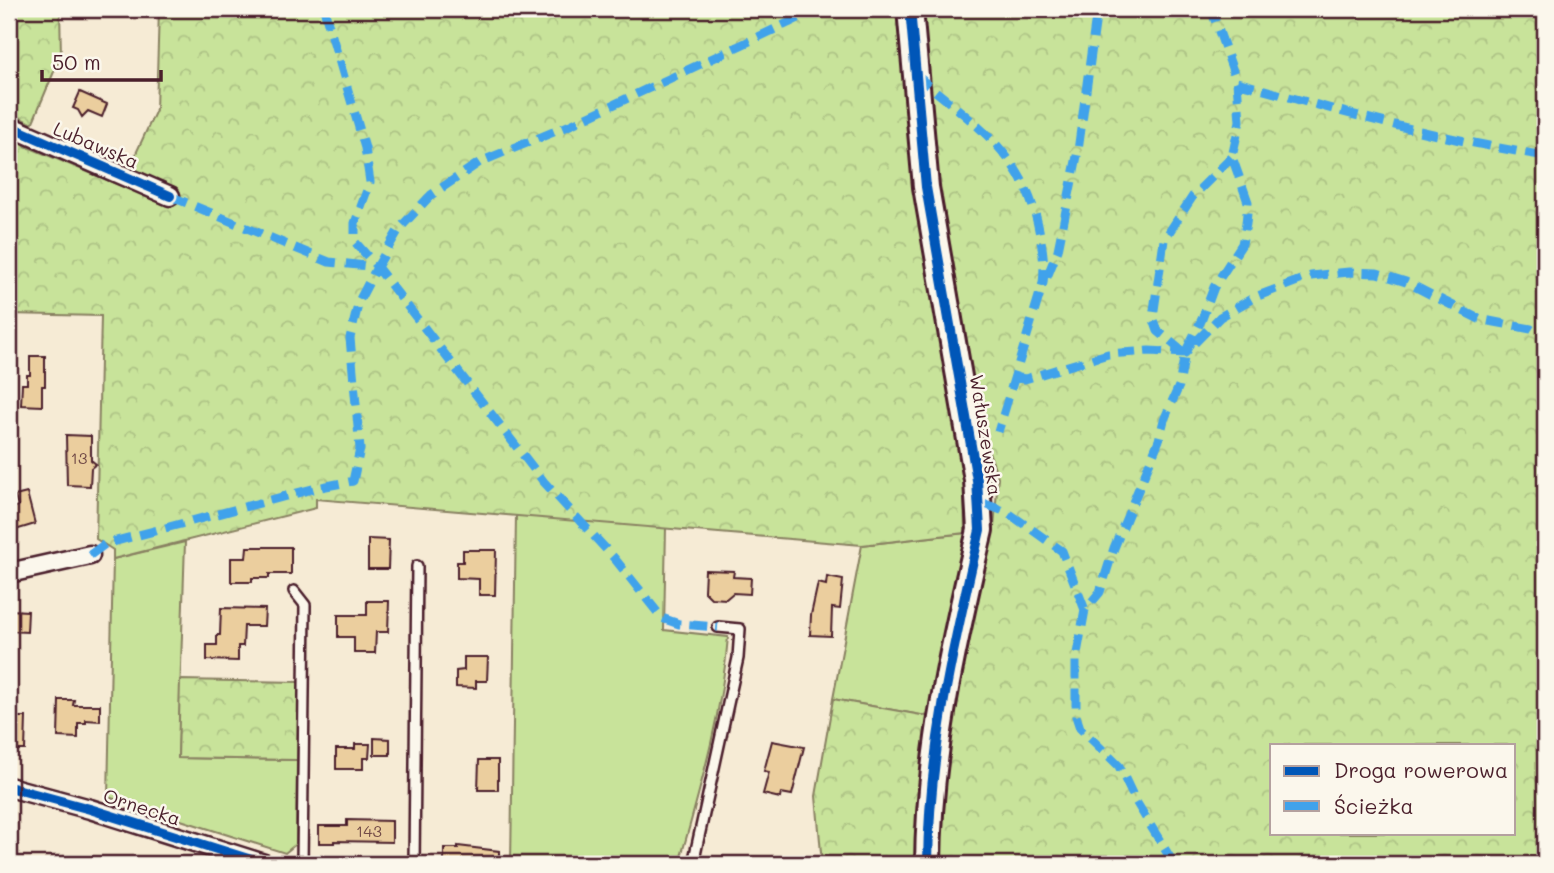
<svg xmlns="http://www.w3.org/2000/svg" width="1554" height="873" font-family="Mali,sans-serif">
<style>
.green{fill:#c8e39a;stroke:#898162;stroke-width:2}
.forest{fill:url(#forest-crowns);stroke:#898162;stroke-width:2;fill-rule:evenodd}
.building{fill:#ebce9e;stroke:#4a1f2b;stroke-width:2}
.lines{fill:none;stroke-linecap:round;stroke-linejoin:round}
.lane-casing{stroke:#4a1f2b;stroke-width:14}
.street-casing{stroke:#4a1f2b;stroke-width:23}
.secondary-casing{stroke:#4a1f2b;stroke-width:30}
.lane{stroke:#fbf7ec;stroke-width:9}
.street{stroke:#fbf7ec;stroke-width:18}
.secondary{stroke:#fbf7ec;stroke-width:24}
.quiet{stroke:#40a2eb;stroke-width:9;stroke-dasharray:18 9;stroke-linecap:butt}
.cycleway-casing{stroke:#fbf7ec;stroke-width:15}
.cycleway{stroke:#0057b8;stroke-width:10}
.labels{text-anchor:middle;stroke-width:5;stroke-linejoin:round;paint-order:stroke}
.number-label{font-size:16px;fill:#724b48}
.street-label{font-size:19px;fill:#4a1f2b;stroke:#fbf7ec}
</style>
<defs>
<pattern id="forest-crowns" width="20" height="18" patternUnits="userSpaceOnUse" patternTransform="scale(1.75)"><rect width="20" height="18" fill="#c8e39a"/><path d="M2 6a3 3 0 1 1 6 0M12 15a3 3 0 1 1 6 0" fill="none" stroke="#adc285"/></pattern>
</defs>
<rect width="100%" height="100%" fill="#f6ebd5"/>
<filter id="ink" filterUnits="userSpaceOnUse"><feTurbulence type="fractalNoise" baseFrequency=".0143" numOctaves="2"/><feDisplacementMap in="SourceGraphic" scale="14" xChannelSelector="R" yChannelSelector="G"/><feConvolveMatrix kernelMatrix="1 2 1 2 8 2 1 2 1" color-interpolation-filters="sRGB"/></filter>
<g filter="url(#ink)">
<!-- green -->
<path class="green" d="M516,515l150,12 -2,103 64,7c-6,78 -28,152 -49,227h-168z
M965,533l-23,117 -10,67 -99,-18 29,-154z
M185,542l-7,216 119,2 -1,84 -11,9 -177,-56 5,-238z"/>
<!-- forest -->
<path class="forest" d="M9,9h51l1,46 -29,69 -23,-12z
M159,9h742l62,435 2,89 -103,12 -546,-46v9l-203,51v-9l-17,-11 5,-223 -92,-2v-175l112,47 35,-76z
M918,9h627v855h-605v-17l9,-137 45,-182 4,-51 -27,-75 -32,-198zM1272,745h242v88h-242z
M180,680l119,2 -2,78 -119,-2z
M833,699l99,18 -13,132 -12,15h-85l-6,-68z"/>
<!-- building -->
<path class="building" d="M80,92l27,12 -5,13 -14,-6 -6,6 -4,-7 -5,-2z
M30,356h15v30h-3v20l-21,-1 1,-21h5v-9h3z
M66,435l25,1v24l5,4 -5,4 -1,18 -23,-1z
M27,493l8,31 -26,8v-23l9,-3 -3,-10z
M368,539l21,1 -1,29h-20z
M247,547h44v27h-22v4h-17v4h-21v-24h15z
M463,550h33l-1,45h-16v-16l-22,-1v-16h6z
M705,570l29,1 -1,6 18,1 -1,16 -17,-1 -7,6 -15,-1 -7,-7z
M827,577l16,3 -3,29 -8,-1 -1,28 -21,-1 1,-20 7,-32 8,2z
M367,601h22l-1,31h-12l-1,21h-21v-16h-16v-22h29z
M221,608l44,1 -1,17h-20l-1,20h-5v15l-31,-1v-15h10v-10h3z
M9,610l19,1 -1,21 -18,-1z
M464,657h24l-1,24h-11v7l-20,-1v-16l8,-1z
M59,700h15l-1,5h27v16l-14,-1v3h-8v15l-20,-1z
M9,717h17l-1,33h-16z
M374,738l16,1v16h-16z
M772,741l32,6 -12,48 -11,-2 -1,5 -17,-4 6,-22 -5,-1z
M355,744h15l-1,14h-6v11h-27v-20h19z
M479,760h19v30h-20z
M347,820l45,1v21l-58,-1v2h-15v-17h28z
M458,846l41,5v13h-55v-16h14z"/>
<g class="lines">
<!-- lane casing -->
<g class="lane-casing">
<path id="lane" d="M294,591l11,14 -3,259
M414,864l3,-298
M693,864l45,-206 2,-29 -22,-2"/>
</g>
<!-- street casing -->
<g class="street-casing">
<path id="street" d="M9,126l161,70
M9,573l81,-18
M9,787l81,22 174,55"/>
</g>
<!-- secondary casing -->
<g class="secondary-casing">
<path id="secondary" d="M910,9l16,178 51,293 3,50c-26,113 -51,218 -52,334"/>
</g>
<!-- lane -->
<use href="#lane" class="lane"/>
<!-- street -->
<use href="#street" class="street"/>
<!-- secondary -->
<use href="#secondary" class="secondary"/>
<!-- quiet -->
<path class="quiet" d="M324,9l41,139 5,34 -15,41v19l22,25 167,215 71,77 47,59 17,6 39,3
M915,74c59,51 110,77 125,161 3,17 5,32 3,48l-45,149
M1237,82c102,30 203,57 308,74
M170,196l159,66 48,5 22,-38 32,-34 49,-33 88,-36 250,-117
M1047,277l11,-27 20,-99 19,-142
M1184,353l-26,-22 -5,-14 11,-77 29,-44 39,-39
M1014,377l11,2 83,-25 41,-3 36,2 35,-36 35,-20 56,-21 38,-4 28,1 29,9 73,37 52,10 14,9
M985,504l22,8 55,39 23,59
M90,555l15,-11 211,-56 37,-7 7,-32 -10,-111 9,-37 18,-34
M1174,864l-39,-64 -16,-34 -39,-38 -4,-12v-57l9,-49 15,-18 14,-44 45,-108 5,-20 15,-34 6,-33 17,-34 12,-32 28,-43 4,-20 2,-22 -16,-45 8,-36 -3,-39 -26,-73"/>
<!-- cycleway casing -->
<g class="cycleway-casing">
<path id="cycleway" d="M910,9l16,178 51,293 3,50c-26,113 -51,218 -52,334
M9,126l161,70
M9,787l81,22 174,55"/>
</g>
<!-- cycleway -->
<use href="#cycleway" class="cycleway"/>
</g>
</g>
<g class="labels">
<!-- number labels -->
<g class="number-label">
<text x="79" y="464">13</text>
<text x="369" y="837">143</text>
</g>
<!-- street labels -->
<g class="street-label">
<text transform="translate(96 145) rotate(23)" y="7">Lubawska</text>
<text transform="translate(986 435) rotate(81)" y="7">Wałuszewska</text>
<text transform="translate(142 807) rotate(18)" y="7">Ornecka</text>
</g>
</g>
<!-- margin -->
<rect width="1554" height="873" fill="none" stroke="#fbf7ec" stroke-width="35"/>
<rect x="18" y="18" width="1519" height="838" fill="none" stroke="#4a1f2b" stroke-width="2.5" filter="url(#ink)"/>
<!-- legend -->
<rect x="1270" y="744" width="245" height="91" fill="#fbf7ec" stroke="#b4a19f" stroke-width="2"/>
<rect x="1284" y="766" width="35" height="10" fill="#0057b8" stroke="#b4a19f" stroke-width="2"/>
<text x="1334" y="778" font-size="21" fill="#4a1f2b">Droga rowerowa</text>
<rect x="1284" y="801" width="35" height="10" fill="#40a2eb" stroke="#b4a19f" stroke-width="2"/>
<text x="1334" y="814" font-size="21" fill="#4a1f2b">Ścieżka</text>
<!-- scale -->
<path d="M42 70v10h119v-10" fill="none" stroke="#4a1f2b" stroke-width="3.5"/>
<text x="52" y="70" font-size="21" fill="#4a1f2b" stroke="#fbf7ec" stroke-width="5" paint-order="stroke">50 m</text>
</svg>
